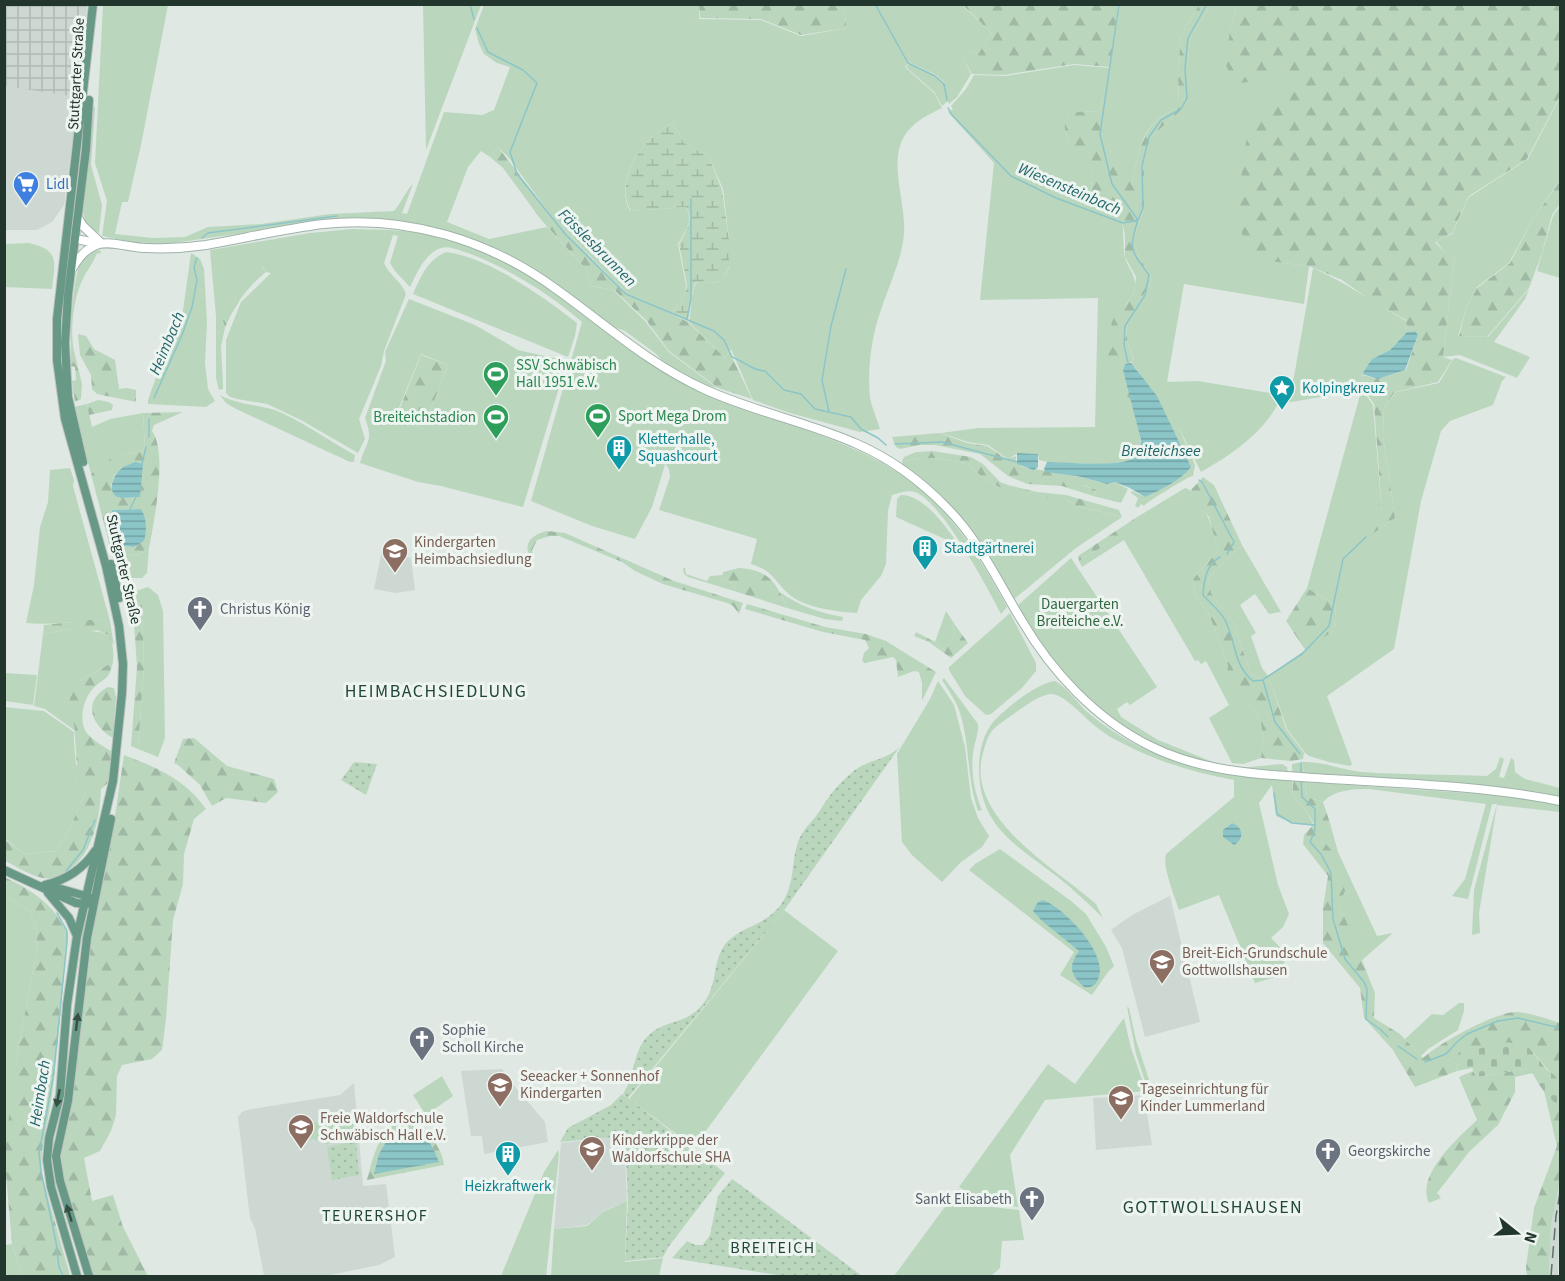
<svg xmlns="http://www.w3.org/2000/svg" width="1565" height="1281" font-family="'Source Sans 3',sans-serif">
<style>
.built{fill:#cdd8d2}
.industrial{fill:url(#industrial-grid)}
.green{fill:#bad7be;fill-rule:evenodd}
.forest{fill:url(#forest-firs);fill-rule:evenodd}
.wetland{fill:url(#wetland-marsh)}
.cemetery{fill:url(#cemetery-stones)}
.park{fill:url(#park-dots)}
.water{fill:url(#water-rules)}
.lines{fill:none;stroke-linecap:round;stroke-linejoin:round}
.stream{stroke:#8cc5c8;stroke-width:1.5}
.secondary-casing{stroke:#9fb3a9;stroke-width:10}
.primary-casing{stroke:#bdc3c0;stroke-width:10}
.secondary{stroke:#fff;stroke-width:8}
.primary{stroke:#689987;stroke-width:8}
.rail{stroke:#5c726a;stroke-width:1.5;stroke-dasharray:12 6;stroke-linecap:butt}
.oneway{fill:#344f44}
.labels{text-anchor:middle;stroke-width:6;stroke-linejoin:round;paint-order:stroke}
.street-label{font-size:15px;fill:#22362e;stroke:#eef5f1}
.shop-label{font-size:15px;fill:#366cbe;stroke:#eef5f1;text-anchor:start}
.leisure-label{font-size:15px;fill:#27864d;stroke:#eef5f1;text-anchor:start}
.culture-label{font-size:15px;fill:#0d838f;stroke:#eef5f1;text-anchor:start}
.education-label{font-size:15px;fill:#785e54;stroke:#eef5f1;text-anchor:start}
.park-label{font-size:15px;fill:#316840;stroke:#eef5f1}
.worship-label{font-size:15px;fill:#5b616d;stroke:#eef5f1;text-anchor:start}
.water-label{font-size:16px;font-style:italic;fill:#23666a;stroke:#eef5f1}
.neighbourhood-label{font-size:16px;letter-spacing:1.5px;fill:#204539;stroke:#eef5f1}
.quarter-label{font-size:18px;letter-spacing:1.5px;fill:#204539;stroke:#eef5f1}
</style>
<defs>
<pattern id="industrial-grid" width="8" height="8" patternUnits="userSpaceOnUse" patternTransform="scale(1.5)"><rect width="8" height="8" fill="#cdd8d2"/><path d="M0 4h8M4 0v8" fill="none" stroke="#b0bab5"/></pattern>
<pattern id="forest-firs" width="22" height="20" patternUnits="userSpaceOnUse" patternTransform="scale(1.5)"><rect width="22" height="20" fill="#bad7be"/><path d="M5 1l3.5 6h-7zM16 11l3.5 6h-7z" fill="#a0b9a4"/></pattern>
<pattern id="wetland-marsh" width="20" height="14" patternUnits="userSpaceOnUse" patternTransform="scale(1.5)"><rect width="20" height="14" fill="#bad7be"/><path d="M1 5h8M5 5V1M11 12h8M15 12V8" fill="none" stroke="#a0b9a4"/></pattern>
<pattern id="cemetery-stones" width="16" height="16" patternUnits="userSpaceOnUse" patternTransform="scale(1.5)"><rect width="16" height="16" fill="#bad7be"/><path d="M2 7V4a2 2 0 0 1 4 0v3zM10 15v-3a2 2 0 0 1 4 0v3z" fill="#a0b9a4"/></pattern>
<pattern id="park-dots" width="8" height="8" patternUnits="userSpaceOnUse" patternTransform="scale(1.5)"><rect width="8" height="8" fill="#bad7be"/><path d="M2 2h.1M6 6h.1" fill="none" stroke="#a0b9a4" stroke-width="1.8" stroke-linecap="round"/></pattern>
<pattern id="water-rules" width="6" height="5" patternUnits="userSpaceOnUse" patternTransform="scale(1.5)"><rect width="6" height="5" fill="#8cc5c8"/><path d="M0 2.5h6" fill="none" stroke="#72a1a3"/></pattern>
</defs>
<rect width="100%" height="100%" fill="#dfe8e3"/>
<!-- built -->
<path class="built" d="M4,5h83l-9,92 -14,108 -12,17 -15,8h-32z
M382,551l29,7 4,32 -20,3 -21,-4z
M1170,896l30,126 -55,15 -23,-89 -11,-18 21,-15z
M502,1069l8,12 35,41 3,20 -64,12 -2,-18h-11l-10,-65z
M354,1083l9,103 23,-2 9,73 -16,8 -54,11h-61l-9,-48 -5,-10 -12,-101 4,-5 5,-2 93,-15z
M1144,1095l8,50 -56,5 -3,-52z
M624,1136l3,65 -23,10 -17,14 -33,4 7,-86z
M1560,1181l-2,95h-9l2,-51z"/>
<!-- industrial -->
<path class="industrial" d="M4,5h83l-9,92 -73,-11z"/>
<!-- green -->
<path class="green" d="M103,5h65l-27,140 -13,57h-6l-7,32 38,4 32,-1 23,-10 53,-3 69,-10 64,-3c7,-8 13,-22 19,-27l-11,29 5,1 37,-102 38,3 12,-5 16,-43 -13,-4 -13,-9 -5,-10 -4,-15 9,-24h215v14l62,1 40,16 46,-8 -4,-23h119l29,28 -14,23 -5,-5 -9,7 8,16 -14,23 -8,7 -4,-9v-12l-9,-8 -27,-13 -4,5 30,27 7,14c-17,8 -34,17 -41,35 -10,26 5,62 3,91 -2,24 -13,47 -21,70 -11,29 -16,63 -13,94 2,10 7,21 10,31l-20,3 -70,-19 -37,-13 -22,-51 -6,9 -36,-36c3,-13 1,-29 8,-40l15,1 10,-2 7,-13v-29l-6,-50 -14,-32 -25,-14 -11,-21c-6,4 -14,8 -19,13 -20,18 -38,51 -24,76l56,-4c8,14 -1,25 -8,37l8,41 -2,11 -12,17 -43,-19 -17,-15 -62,-65 -41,-56 -11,-11 -8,10 -9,-6 -13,16 -21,55 42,17 58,-12 39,42 5,17 22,4 32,31 24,31 48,36 -20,-5 -29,-16 -13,-14 -30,-22 -17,-6 -103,-71 -48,-20 -25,-7 -28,-4 -103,2 -135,19 -34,-2 -30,-6 5,-35 -12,-38z
M423,5h58l-55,145z
M1119,5h80l-18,30 -3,35 1,37c-39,17 -39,39 -47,78l-30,-47 1,-43 -3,16 -30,1c-3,6 -6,12 -5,18 2,11 16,34 26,39l1,32 30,20c2,12 1,28 3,37 4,12 13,19 9,34 -1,5 -7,9 -9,15 -3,6 -8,65 -6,72 2,10 9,15 13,23 7,12 14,48 2,57 -12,8 -70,4 -87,3l-8,-2 -1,-6 -20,-1 -10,6 -20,-14 -20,-3 -27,-9 37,-5 117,-1 3,-129 -118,2 14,-137 -46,-51 5,-3 -2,-3 15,-17 8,-14 31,1 69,-11 36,3z
M1210,5h27l-7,24 56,47 -11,186 34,4 -5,38 -120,-20 -17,98 31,-1 84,14c-15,36 -48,58 -81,77l-23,-46 17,39 -2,11c-4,0 -45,25 -49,30l-3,-2 -3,4 -3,-2 3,-8 -7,-5 1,-2 13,6 25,-12 18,-15 -51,-100 -6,-7 3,-3c-3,-9 -9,-22 -7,-33 0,-6 20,-37 25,-47l-14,-26 -5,-13 11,-33v-46l6,-24 29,-26 8,-43 3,-30z
M1560,97v83l-27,39 -24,44 -32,24 -10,19 -9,30 30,1 41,-48 -4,10 -31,43 36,15 -13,21 -57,-23 -17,2 12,-104h-10l-9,-12 16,-7 17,-37 59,-38z
M93,106l2,2 -4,57 11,40 -3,28 -13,-8 -3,-13 5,-47 3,-57z
M1560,206v72l-23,-7 16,-55z
M352,229c20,1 40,0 59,3 43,7 87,23 123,47 53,36 102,82 161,110 74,35 159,46 223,98 40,33 65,76 89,120l-6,7c-14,-27 -59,-112 -86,-122 -7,-2 -16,1 -23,3l-4,16 -2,53 -5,12 -20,24 -4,13c-18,-1 -48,-5 -63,-15 -19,-13 -17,-26 -43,-34l6,-25 -98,-29 11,-33 -1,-8 -22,-32 18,28 -13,42 -17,32 -43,-13 -61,-25 51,-179c-34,-29 -72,-53 -114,-69 -8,-2 -18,-8 -27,-5 -16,5 -24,25 -31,39l-15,-16 -5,-8 8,-27 -5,-1 -9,28c5,12 18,19 22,31l-22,57 -3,15 -22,53 6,20 -7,14 -57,-33 -34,-16 -30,-5 -7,-2 -4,-4v-53l15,-38 30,-29 -5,-1 -4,-6 -39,55 2,7 -4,18 2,39v4l-4,1 -3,-12v-62l-6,-66 100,-17z
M29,243c31,7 26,19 23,46l-47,-2v-43z
M97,250l4,1 -1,3 -3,-1c-4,11 -12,20 -16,30 -8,19 -11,48 -7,68l-3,-2c-1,-18 2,-69 9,-85 3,-7 9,-13 17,-14z
M446,252c42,5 98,45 131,71l-2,13 -7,21 -155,-63c8,-18 14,-34 33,-42z
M191,253l9,6 4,10 3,53 -2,41 3,26 7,12 -9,6 -58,-3v-4l12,-34 21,-41z
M1313,268c33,15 62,35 93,53l1,11 -17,18 -18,9 -10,15 2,16 -79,13 9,-26z
M409,299l66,26 43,25 49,11 -44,146 -82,-21 -23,-4 -58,-19c6,-21 14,-22 5,-45l21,-57 -1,-9zM421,354l27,11 -25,64 -28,-11z
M1456,358l50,19 -4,4 -9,24 -43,16 -9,10 -20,70 -27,148 -67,47 25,68 -2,2 -21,-4 -20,-6 -4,-3 -18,-24 -16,-46 -20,-9 -18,-52 -22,-29 -2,-16 33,-32 39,67 -12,2 -14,-20 -15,11 16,28 -5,3 11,32 6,8 66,-46 2,-25 -29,-17 53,-193h6l7,10 9,109 -11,11 3,8 21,-15 -12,-82 1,-29 12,-15 43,-9 14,-24z
M220,395c19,11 43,9 62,18 26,12 49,29 73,42l-1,7h-4l-114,-53 -10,-6z
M87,404l5,23 18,-8 33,-6 2,37 -31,7 -23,17 -17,-67z
M919,458h16l25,4 9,3 13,12 17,10 66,12 11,7 46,11 -46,31 -63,52 -11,-22 -27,-42 -74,-71 1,-3z
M70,468l4,12 -1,6 37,135c-29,-2 -56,5 -84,2l8,-38 6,-58 8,-25 2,-32z
M1072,475l35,9 8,-2 13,7 -7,14 -28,-7 4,-5 -25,-11z
M1185,488c19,5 29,46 33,63l-25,28 2,16 14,19 19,52 -2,17 7,12 19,11 9,17 2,15 -2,20 -18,6 -11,-1 -23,-45 20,-13 -23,-44 -5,3 -3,-4 -3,1 -71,-121 -42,27 -3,-6 58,-36 -3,-6z
M901,495c26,0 51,40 64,60l-17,-9 1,-5 -53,-24 1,-18z
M149,548l-2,25 -5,5h-17l-5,-3 -7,-17 28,-4z
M1071,558l86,129 -27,18 -3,-3 -10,7 4,8 37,23 60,24 21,4 43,-4 5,3 1,6c-60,-4 -120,-14 -171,-48 -40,-28 -74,-79 -101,-118z
M683,568h2l1,6 21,7 3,-5 13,-1 -1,4 13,6 -1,6 -46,-14 -4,-3z
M148,587l10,8 5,16 2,127 -7,19 -20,-8 6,-82 -2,-61 -9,3 -2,-11 5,-7z
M780,592c19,14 40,21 63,25l-1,4 -17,-2 -38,-11z
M946,611l9,14 -2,1 2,9 -11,15 -9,-8z
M1010,613l26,50v8l-14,17 -31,26 -5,1 -21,-19 -16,-26v-3z
M70,629c28,5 46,-5 43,33l-35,20 -4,48 -29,-21 -11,-3 9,-72z
M5,673l32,2 -4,30 -28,-4z
M944,678l34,46c1,10 -4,19 -5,29 -2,19 1,39 9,57l-4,1c-11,-31 -8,-66 -18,-98 -4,-12 -11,-22 -18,-33z
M938,681l16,24 11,42 6,51 7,20 11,18 -7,11 -21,15 -19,20 -30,-27 -10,-13 -5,-88 33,-55z
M1055,681c12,7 20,19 30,29 8,7 17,14 26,20 55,37 116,45 181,51l1,16 13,13 8,16 -22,-3 -16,-7 -4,-31 -13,18 19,82 11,29 -6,13 -12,11 15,15 -4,22 -27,8 -36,-88 -40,15c-4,-13 -17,-43 -13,-56l68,-57v-17c-38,-7 -77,-18 -112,-37 -9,-4 -18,-10 -27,-17 -10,-8 -30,-31 -43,-32 -13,-1 -39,21 -51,29 -13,8 -15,19 -19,34 -14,63 75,112 114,147l7,14c-14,-14 -28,-27 -44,-40 -41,-32 -80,-50 -80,-110 0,-17 4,-34 15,-47 12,-13 43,-38 61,-40zM1232,823c9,6 14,15 2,22l-10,-8 -1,-7z
M5,707l39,4 30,21c-1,16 4,31 1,47l11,12 -17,39 -13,21 -31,3 -20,-15z
M1500,757l4,2 -5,18 5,1 7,-20 3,2 1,12 10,7 35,9v9l-48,-9 -16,1 -192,-15 -2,-12c21,-1 39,8 60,10 41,3 83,2 125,4l9,-7z
M1305,782l206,14 49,9v7l-63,-7 -18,108 1,20 -8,2 2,-45 23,-86h-5l-24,95 -16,-3 13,-17 21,-75 -117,-15c-16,0 -35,1 -46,13l-16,-5z
M1330,823l8,29 39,84 16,-3 -32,28 -22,-58 -19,-65z
M1000,849l71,52 15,13 20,33 8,19 -6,6 -16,23 -32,-20 14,-23 -105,-82 6,-6z
M5,895l25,16 7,19 -1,24 -17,91 -14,107z
M784,910l54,41 -144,196 -65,-48z
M1459,1003h5v8l-6,19 -30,19 -7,7 -16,-17 27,-25 11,1z
M1127,1007l2,1 7,32 21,64 -4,1 -17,-51z
M1124,1018l7,30 15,43 -101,9 -35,55 8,52c-23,-1 -40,-8 -59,-20l89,-123 27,20z
M442,1076l11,20 -27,19 -13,-20z
M352,1116l4,21 -30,7 -13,-5 -15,4 -2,-10 7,-2 -1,-2 -6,1 -1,-11 6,-1 1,6z
M558,1150l1,4 -13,122h-45l43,-104z
M958,1189l26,17 35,4 5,30 -22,1 -2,27 -9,8h-97z
M627,1201l-2,61 38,-4 -4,18h-108l3,-47 33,-3 16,-14z
M12,1244l10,32h-17v-31z"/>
<!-- forest -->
<path class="forest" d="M699,5h144l4,23 -46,7 -40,-16 -61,-1z
M963,5h155l-8,62 -36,-3 -70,11 -32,-1 -9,-16 9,-7 5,5 14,-23z
M1199,5h11l-20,34 -3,30 2,31 -10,12 -29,26 -6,24v46l-11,33 5,13 14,26c-5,10 -25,41 -25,47 -2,11 4,24 7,34l-9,3 -2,6 9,31 -9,-10 -5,-13 -8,-2c-3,-26 -4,-42 7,-67l7,-1 10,-15 2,-16 -11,-20v-22l-3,-13 -30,-21 -1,-32c-10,-4 -24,-28 -26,-39 -1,-6 2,-13 5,-18l30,-1 3,-16 6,1 -7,42 30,46c8,-38 9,-60 47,-77l-1,-37 3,-35z
M1237,5h323v91l-33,63 -58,37 -17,37 -17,9 10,11h10l-12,104 9,3 -14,22 -43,10 -11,15 -1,29 12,82 -21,15 -4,-8 12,-11 -8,-110 -11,-16 -1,-13 16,4 28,-9 12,-35 -3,-4 -8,1 -1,-12 -33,-18 -31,-22 -33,-14 -34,-4 -17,-7 -13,-13 -9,-24 9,-71 10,-40 29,-18 2,-13 -52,8 -8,-19 4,-36z
M909,63l27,13 9,8 3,17 -6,5 -7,-13 -29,-26z
M498,147l52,67 62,66 17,14 59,28 37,36 4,-7 23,48 -34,-11 -49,-37 -23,-31 -32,-30 -23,-4 -5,-17 -44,-48 -39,-53 -13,-11z
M1560,181v23l-8,11 -10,38 -13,35 -42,49 -28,-1 8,-30 10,-18 33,-25 23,-44z
M261,266l5,6c-19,15 -32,34 -41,56l-2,-7 11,-27z
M78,334l8,2 8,13 21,11 4,29 8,-1 9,2v12l-39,-8 -5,-5 -1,-14 -11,-20z
M71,349l3,2 8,33 -1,15 -6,3 -3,-21 4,-1 -1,-13 -4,-1z
M421,355l27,10 -25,64 -27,-11z
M98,400l11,2 4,3 -1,5 -23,5 -2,-11z
M183,412l-29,13 -2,6c16,22 2,90 -3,117l-8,6 -28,4 -22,-84 22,-17 32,-7 -2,-37zM122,467l18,30 -21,1 -8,-12 3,-10zM141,509l3,32 -10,6h-9l-13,-37z
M940,433l27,10 20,3 20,13 9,-3v6l7,5 49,8v5l12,3v3l13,4 -4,6 -31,-10 -35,-2 -19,-8 -28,-22 -45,-9h-16l-19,4 -4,-2 -4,-10z
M932,451l39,6 12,7 17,18 8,3 29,7 29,3 53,15 3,7 -46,-11 -11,-7 -28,-2 -38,-10 -17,-10 -13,-12 -9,-3 -25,-4h-16l-17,4 2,-5 12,-5z
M1203,477l11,8 28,60 -33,32 2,16 22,29 18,52 20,9 15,46 18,24 -1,6 -12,2 -30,-3 2,-20 -2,-15 -9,-17 -20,-11 -7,-12 3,-17 -19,-52 -14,-19 -2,-16 25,-28 -9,-34 -18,-27z
M1134,519l4,6 -59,36 -1,-5z
M547,531l18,2 109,48 69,22 -4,11 -6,-8 -6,-3 -64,-19 -28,-13 -13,-9 -63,-26h-9l-13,4 -5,10 2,9 -6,-7c-3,-13 8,-18 19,-21z
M739,568c30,2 37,14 48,40l-53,-17 1,-6 -13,-6 1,-7z
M1307,588l29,17 -2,25 -28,21 -20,-30z
M747,604l78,23 41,7 20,7 50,31 -14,29v-18l-3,-11 -5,-1 -16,6 -2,-17 -3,-3 -28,6 -3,-2 2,-8 5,-5 -4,-8 -42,-8 -78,-23z
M142,605l2,62 -6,82 -7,-3 6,-79 -4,-58z
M90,620l20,1 4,25 -6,-11 -11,-5 -10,2 -17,-3 -27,5 1,-9z
M955,625l13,18 -17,15 -22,-16 -15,-6 2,-4 19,10 9,8 11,-15 -2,-9z
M113,662c-5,22 -10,14 -22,29 -8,10 -12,30 -5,41 6,8 18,15 27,20l-2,28 -10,9c-1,31 -9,70 -39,85 -3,2 -6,4 -9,4 -16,3 -35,-11 -48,-17l-1,-22 21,15 31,-3 13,-21 17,-39c-8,-8 -14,-13 -14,-25l5,-1 -3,-41 -6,-21 10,-21z
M108,687l6,1 2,9 -3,41c-22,-13 -31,-37 -5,-51z
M194,738l33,28 47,13 4,13 -12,11 -40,-5 -14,8 -12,-21 -22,-20 -4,-2 9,-24z
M124,755c32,12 62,25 82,54l-12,10 -10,35 -1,30 -10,36 -7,99 -4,31 -10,9 -30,6 -5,11 -1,39 -5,16 -11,20 -16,7 8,43 21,-6 10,32 25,49h-57l-27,-95 -4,-32 12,-45 13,-132 27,-136z
M1302,762l5,35 16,5 7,21 -9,15 15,18 9,35 -6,12 36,90 -1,25 26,16 23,24c16,-15 71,-45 92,-46 14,0 32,7 45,11v61l-33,-39 -72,10 2,16 -42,16 -22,-37 -29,-32 -4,-30 -37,-45v-35l5,-32 -25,-32 1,-9 10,-11 -8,-14 -13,-13 -1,-33z
M4,877c28,13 51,28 64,57 -6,53 -9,107 -16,160 -3,29 -13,53 -10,82l28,100h-48l-10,-32 -8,-92 15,-107 17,-91 1,-24 -7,-19 -25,-16z
M1530,1068l3,5 -18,4v15l-17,33 -29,27 -32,41 4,5 -12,5c-14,-28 30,-66 48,-83l-18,-43 14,-6 4,6z
M1544,1091l16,15v75l-9,44 -2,51h-22l-1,-9 8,-59 23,-62z
M409,1119c16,11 33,26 35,46l-77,15c6,-24 14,-57 42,-61z"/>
<!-- wetland -->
<path class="wetland" d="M673,122l11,21 25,14 13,33 7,49v28l-7,14 -11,2 -15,-1c-6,11 -5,27 -8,39l-16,-8 12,-17 3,-11 -8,-41c6,-11 16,-25 7,-37l-55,4c-15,-25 3,-58 23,-76 5,-5 13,-9 19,-13z"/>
<!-- cemetery -->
<path class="cemetery" d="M1504,1042l23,3 20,25c15,7 14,22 13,36 -14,-9 -23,-23 -30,-38l-53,9 -5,-9 -15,3 -2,-16z"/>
<!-- park -->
<path class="park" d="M901,745l-116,164 -157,189 97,75 -56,73 -6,11 -38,4 3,-59 -3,-66 -65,6 8,-14 43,-23 11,-11 5,4 -4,-4c12,-18 10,-44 25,-58 18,-18 40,-10 57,-35 13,-18 7,-42 22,-59 16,-17 39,-16 55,-39 13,-19 9,-40 16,-61 4,-12 14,-20 21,-30 3,-5 6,-10 10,-15 4,-7 22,-25 29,-29 14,-9 32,-9 43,-23z
M354,762l23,2 -11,31 -25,-15z
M356,1141l3,34 -27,5 -5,-33z
M732,1179l18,13 112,84h-79l-111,-18 15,-17 8,4h8l7,-10 8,-39z"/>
<!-- water -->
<path class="water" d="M1415,331l3,4 -13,35 -27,9 -16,-5 10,-15 18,-9 17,-18z
M1131,363l26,33 34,71c-11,14 -30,23 -46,30l-15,-9 -15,-6 -8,2 -30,-8 -31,-4 -2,-3 3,-7c17,0 77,6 88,-5 5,-5 5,-11 6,-17l-18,-70 2,-6z
M1017,453l21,1v13l-4,3 -17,-6z
M135,462l8,2 -3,33c-6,0 -13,1 -19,1 -16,-3 -8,-24 1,-30 4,-3 9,-4 13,-6z
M141,509c6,10 6,21 3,32l-10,6 -15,-1 -8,-31 1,-5z
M1232,823c11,4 13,16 2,22l-11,-8v-7z
M1043,900c22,8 71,59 53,83 -4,4 -6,5 -12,4 -14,-13 -16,-20 -5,-36l-38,-31 -8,-9 5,-9z
M403,1130c23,2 28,12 36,32l-65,12 5,-20 10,-17z"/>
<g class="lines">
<!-- stream -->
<path class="stream" d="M470,4l4,15
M875,4l33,59 27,13 9,8 3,16
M1119,4l-19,130 12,50 26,36c-10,30 -7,30 11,55l-4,20 -20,31 -1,19 4,18
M477,28l11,24 35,18 14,13 -27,69 7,22 49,61 60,59 88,37 10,9 8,17c13,5 21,14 33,14l19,19 17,4 14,15 36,8 10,12 17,9 8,7
M948,108l4,7 59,61 45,22 67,25 15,-3 5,-12 -1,-42 7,-29 12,-17 20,-11 6,-11 -2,-29 3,-31 19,-34
M202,238l6,-5 129,-17
M687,319l4,-20v-100
M154,398l28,-63 10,-28 5,-27 -3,-13 3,-9
M829,412l-7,-32 9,-54 15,-57
M149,437v-18
M895,444l47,-2 75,20
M142,464l4,-17
M1199,480l3,2 32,60 -7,12
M130,509l6,-12
M1220,557c-14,8 -16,23 -17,38 7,8 17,16 22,25 11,21 8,45 28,61l10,-1 12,42 25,32
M1264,679l38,-25 27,-28 14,-67 23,-22
M1301,763v12
M1301,779l1,18 13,12v21l-5,12 11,12 10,19 2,46 12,40 19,23 3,7 -1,30 15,11 7,7
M1274,793l3,21 15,9 23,2
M66,871l17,-21 12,-30
M57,913l10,18v11l-14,137 -14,74 2,18 15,71 3,25 4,9
M1398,1046l19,13
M1425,1062l21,-8 12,-13 9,-7 31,-13 20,-3 42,10"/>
<!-- secondary casing -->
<g class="secondary-casing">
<path id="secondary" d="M78,218l5,8 18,17
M81,240l15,3
M72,269c6,-10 12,-19 24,-24 14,-5 35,3 50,3 20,1 40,0 60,-3 39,-7 78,-16 117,-21 84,-9 166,16 233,65 49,35 93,75 148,100 50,23 104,33 153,55 34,15 64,37 90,64 32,32 51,74 75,113 30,51 73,97 126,124 57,29 121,30 183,34 77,5 154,7 229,22"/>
</g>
<!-- primary casing -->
<g class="primary-casing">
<path id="primary" d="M83,462l-15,-65 -3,-54 3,-48 18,-146 3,-49
M111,564l8,34
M4,870l72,33 11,1
M45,885c21,-5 38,-16 50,-34
M47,885l42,12
M48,893l21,25 8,18
M77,1276l-26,-89 -4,-27 2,-22 11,-43 7,-90 10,-69 36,-155 9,-88 1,-29 -4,-38 -13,-60 -41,-147 -8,-59v-41l36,-315
M89,1276l-29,-95 -4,-25 12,-55 19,-163 24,-119"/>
</g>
<!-- secondary -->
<use href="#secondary" class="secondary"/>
<!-- primary -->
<use href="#primary" class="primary"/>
<!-- rail -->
<path class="rail" d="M1551,1276l5,-60 4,-23"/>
</g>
<!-- one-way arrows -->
<defs><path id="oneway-solid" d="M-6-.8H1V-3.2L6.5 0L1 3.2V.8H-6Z" transform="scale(1.5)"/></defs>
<g class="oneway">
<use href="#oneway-solid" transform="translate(77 1022) rotate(-83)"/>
<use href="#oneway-solid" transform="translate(58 1098) rotate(101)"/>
<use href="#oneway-solid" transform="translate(69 1213) rotate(-107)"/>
</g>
<!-- icons -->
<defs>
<g id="supermarket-pin" transform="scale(1.35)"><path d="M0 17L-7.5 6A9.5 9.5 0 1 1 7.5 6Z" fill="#3f7fe0" stroke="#eef5f1"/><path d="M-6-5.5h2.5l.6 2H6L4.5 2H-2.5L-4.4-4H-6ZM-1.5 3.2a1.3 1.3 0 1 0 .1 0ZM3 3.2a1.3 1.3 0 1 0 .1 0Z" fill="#fff"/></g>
<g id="stadium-pin" transform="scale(1.35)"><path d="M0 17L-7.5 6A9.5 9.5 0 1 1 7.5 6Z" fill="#2e9e5b" stroke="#eef5f1"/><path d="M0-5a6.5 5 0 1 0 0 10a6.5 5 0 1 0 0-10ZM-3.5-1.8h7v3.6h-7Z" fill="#fff"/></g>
<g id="sight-pin" transform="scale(1.35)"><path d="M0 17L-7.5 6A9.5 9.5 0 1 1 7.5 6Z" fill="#0f9aa8" stroke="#eef5f1"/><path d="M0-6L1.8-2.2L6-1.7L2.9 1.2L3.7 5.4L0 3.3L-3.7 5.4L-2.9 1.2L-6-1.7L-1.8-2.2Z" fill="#fff"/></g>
<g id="building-pin" transform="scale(1.35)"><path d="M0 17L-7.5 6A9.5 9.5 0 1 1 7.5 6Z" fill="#0f9aa8" stroke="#eef5f1"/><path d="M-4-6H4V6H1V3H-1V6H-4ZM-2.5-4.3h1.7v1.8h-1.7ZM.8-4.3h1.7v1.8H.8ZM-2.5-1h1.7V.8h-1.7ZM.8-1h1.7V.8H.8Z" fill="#fff"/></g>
<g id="school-pin" transform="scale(1.35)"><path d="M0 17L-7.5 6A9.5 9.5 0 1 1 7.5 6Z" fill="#8d6e63" stroke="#eef5f1"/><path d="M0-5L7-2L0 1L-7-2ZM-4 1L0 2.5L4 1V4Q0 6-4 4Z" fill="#fff"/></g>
<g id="church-pin" transform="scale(1.35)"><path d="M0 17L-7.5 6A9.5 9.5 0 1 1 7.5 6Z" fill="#6b7280" stroke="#eef5f1"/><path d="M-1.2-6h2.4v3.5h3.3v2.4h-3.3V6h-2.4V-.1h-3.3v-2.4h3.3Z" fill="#fff"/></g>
</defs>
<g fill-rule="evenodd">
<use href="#supermarket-pin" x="26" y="184"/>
<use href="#stadium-pin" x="496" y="374"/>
<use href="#sight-pin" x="1282" y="388"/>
<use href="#stadium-pin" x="598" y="416"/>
<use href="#stadium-pin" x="496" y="417"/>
<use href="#building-pin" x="619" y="448"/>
<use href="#building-pin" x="925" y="548"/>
<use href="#school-pin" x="395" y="551"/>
<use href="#church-pin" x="200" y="609"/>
<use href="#school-pin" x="1162" y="962"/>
<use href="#church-pin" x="422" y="1039"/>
<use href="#school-pin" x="500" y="1085"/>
<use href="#school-pin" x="1121" y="1098"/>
<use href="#school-pin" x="301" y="1127"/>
<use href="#school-pin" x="592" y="1149"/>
<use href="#church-pin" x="1328" y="1151"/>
<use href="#building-pin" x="508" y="1154"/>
<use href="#church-pin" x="1032" y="1199"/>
</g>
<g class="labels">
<!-- street labels -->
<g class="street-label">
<text transform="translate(76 74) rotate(-87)" y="5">Stuttgarter Straße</text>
<text transform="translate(124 569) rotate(77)" y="5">Stuttgarter Straße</text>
</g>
<!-- shop labels -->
<g class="shop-label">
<text x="46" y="189">Lidl</text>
</g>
<!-- leisure labels -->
<g class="leisure-label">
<text x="516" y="370">SSV Schwäbisch<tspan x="516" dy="17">Hall 1951 e.V.</tspan></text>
<text x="618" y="421">Sport Mega Drom</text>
<text x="476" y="422" text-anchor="end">Breiteichstadion</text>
</g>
<!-- culture labels -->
<g class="culture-label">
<text x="1302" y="393">Kolpingkreuz</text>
<text x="638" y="444">Kletterhalle,<tspan x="638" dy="17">Squashcourt</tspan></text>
<text x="944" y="553">Stadtgärtnerei</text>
<text x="508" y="1191" text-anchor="middle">Heizkraftwerk</text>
</g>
<!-- education labels -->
<g class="education-label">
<text x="414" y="547">Kindergarten<tspan x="414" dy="17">Heimbachsiedlung</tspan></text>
<text x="1182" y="958">Breit-Eich-Grundschule<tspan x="1182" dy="17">Gottwollshausen</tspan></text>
<text x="520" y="1081">Seeacker + Sonnenhof<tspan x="520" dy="17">Kindergarten</tspan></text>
<text x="1140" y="1094">Tageseinrichtung für<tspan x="1140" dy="17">Kinder Lummerland</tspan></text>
<text x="320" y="1123">Freie Waldorfschule<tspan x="320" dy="17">Schwäbisch Hall e.V.</tspan></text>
<text x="612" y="1145">Kinderkrippe der<tspan x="612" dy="17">Waldorfschule SHA</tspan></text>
</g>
<!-- park labels -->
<g class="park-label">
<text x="1080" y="609">Dauergarten<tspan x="1080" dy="17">Breiteiche e.V.</tspan></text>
</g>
<!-- worship labels -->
<g class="worship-label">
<text x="220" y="614">Christus König</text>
<text x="442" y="1035">Sophie<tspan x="442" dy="17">Scholl Kirche</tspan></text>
<text x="1348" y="1156">Georgskirche</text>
<text x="1012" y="1204" text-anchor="end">Sankt Elisabeth</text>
</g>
<!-- water labels -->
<g class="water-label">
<text transform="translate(1070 188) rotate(23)" y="6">Wiesensteinbach</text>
<text transform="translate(598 247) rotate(45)" y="6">Fässlesbrunnen</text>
<text transform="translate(166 343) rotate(-67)" y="6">Heimbach</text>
<text x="1161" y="456">Breiteichsee</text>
<text transform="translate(39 1093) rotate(-81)" y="6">Heimbach</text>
</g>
<!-- neighbourhood labels -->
<g class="neighbourhood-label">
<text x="375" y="1221">TEURERSHOF</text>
<text x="773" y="1253">BREITEICH</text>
</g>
<!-- quarter labels -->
<g class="quarter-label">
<text x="436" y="697">HEIMBACHSIEDLUNG</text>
<text x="1213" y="1213">GOTTWOLLSHAUSEN</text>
</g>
</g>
<!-- border -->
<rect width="1565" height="1281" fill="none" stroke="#22362e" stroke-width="12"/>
<!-- north arrow -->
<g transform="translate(1517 1233) rotate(108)" stroke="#eef5f1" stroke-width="4.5" paint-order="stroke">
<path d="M0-4.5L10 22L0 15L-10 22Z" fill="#22362e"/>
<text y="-9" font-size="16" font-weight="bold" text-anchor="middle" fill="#22362e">N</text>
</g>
</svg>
